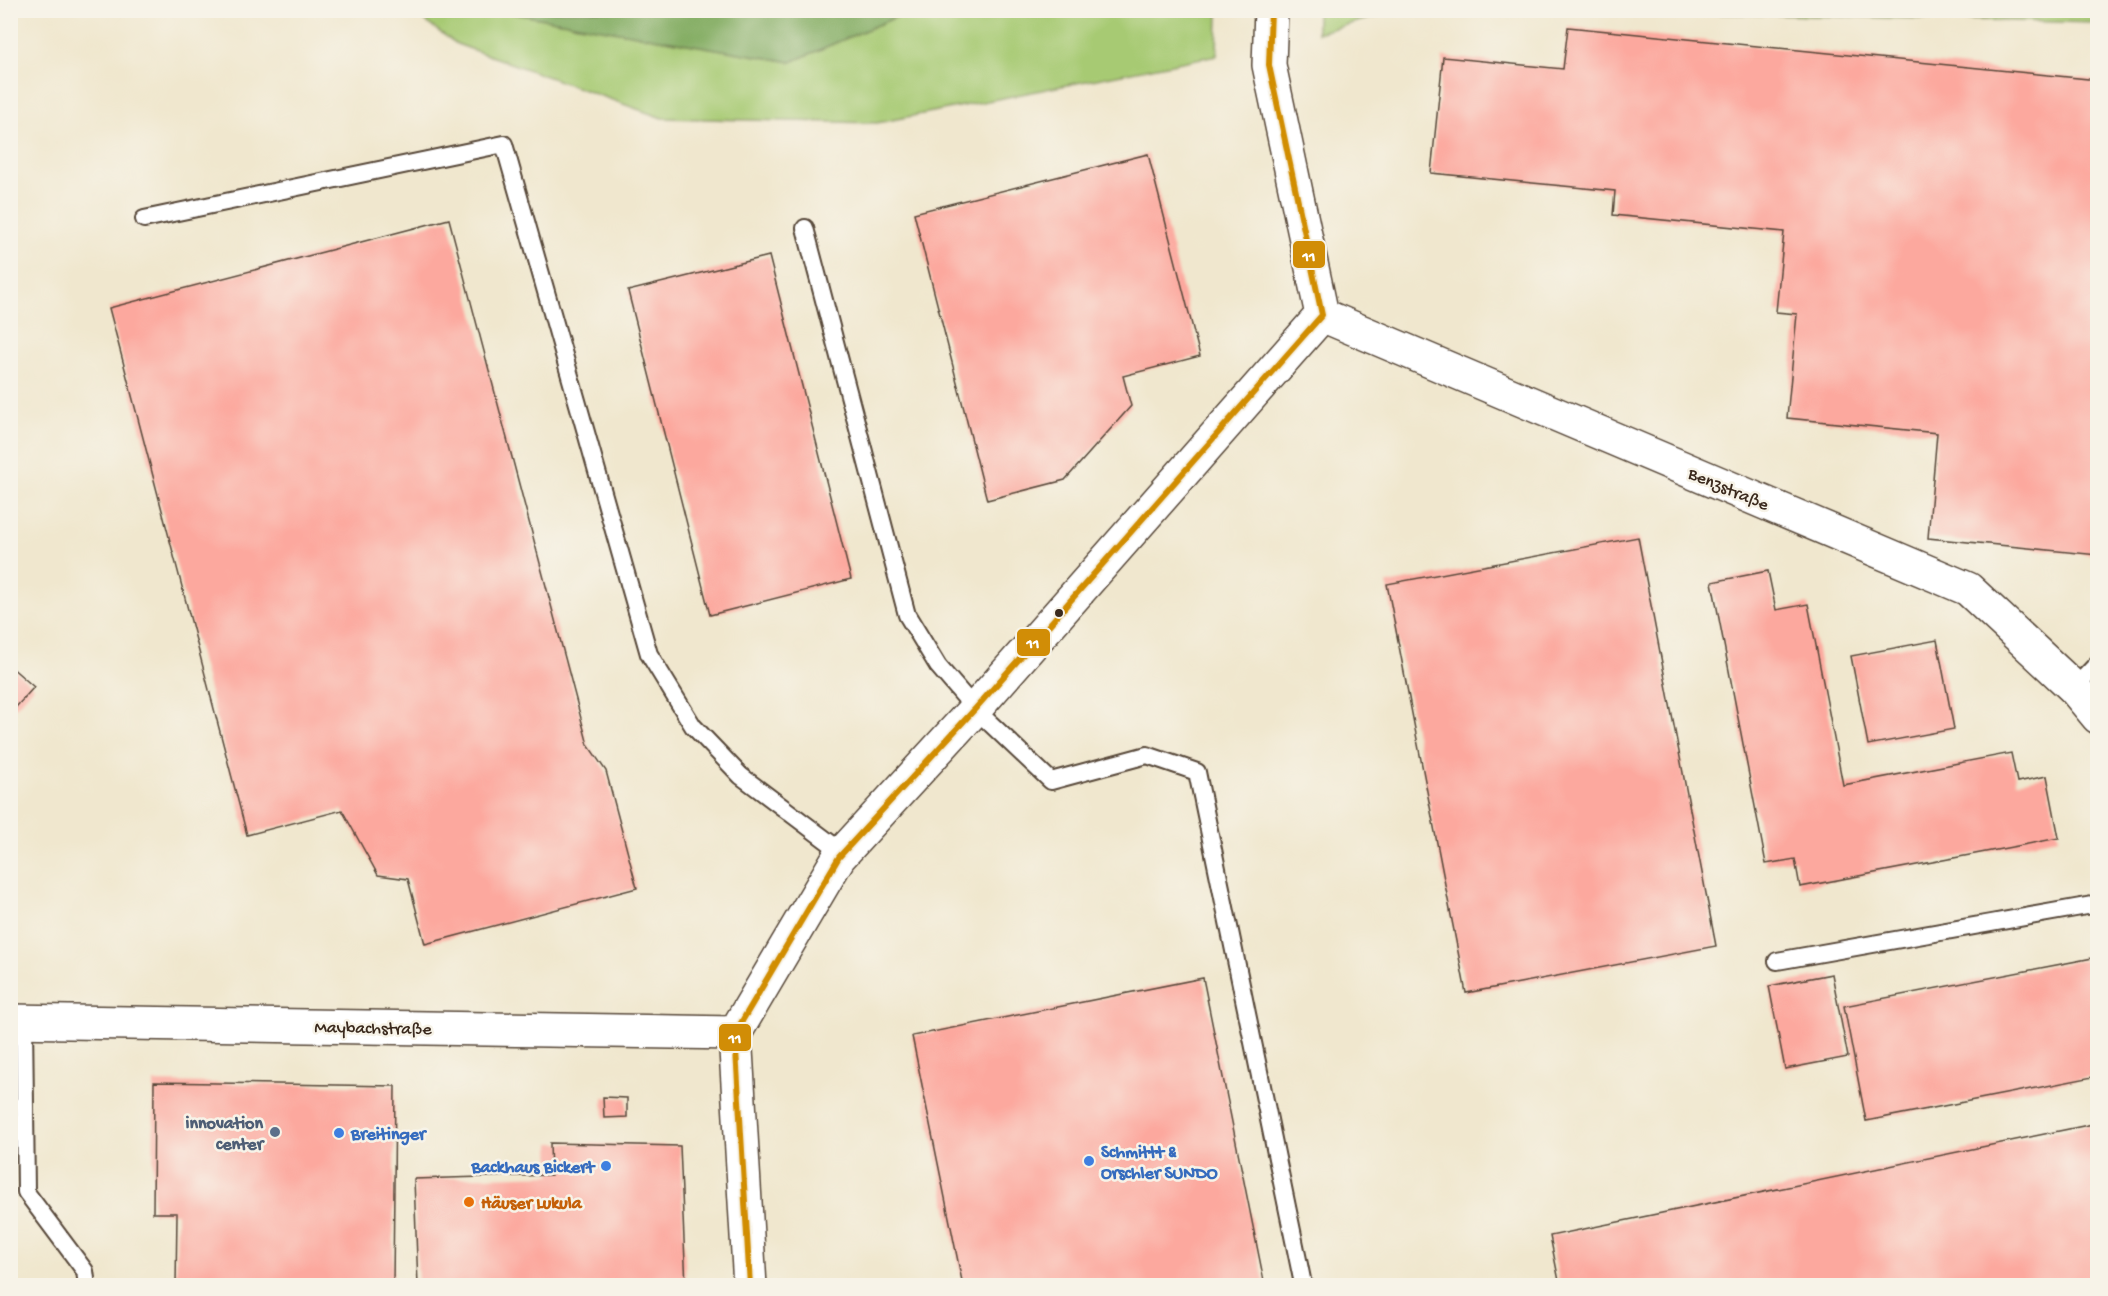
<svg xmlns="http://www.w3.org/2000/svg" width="2108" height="1296" font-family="'Gochi Hand',sans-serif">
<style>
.green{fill:#a7ca73;stroke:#717a48;stroke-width:1.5}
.forest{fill:#85ae65;stroke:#606c42;stroke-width:1.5}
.building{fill:#fca89e}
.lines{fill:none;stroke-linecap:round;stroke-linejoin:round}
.service-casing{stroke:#564638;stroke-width:20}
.minor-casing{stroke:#564638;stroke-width:36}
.service{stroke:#fff;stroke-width:16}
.minor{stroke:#fff;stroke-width:33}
.bus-1-casing{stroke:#f7f3e8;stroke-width:10}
.bus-1{stroke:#d18d06;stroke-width:6}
.bus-dot{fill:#3b2a1e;stroke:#f7f3e8;stroke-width:2}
.service-dot{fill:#5c6f8a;stroke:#f7f3e8;stroke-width:2}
.shop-dot{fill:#3f7fe0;stroke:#f7f3e8;stroke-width:2}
.food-dot{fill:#e8710a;stroke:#f7f3e8;stroke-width:2}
.labels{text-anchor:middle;stroke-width:5;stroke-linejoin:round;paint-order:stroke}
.street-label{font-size:18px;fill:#3b2a1e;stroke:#f7f3e8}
.service-label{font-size:18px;font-weight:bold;fill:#4e5e75;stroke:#f7f3e8;text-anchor:end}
.shop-label{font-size:18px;font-weight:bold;fill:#366cbe;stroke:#f7f3e8;text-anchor:start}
.food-label{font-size:18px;font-weight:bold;fill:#c56008;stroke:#f7f3e8;text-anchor:start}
.line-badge{stroke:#f7f3e8;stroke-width:2}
.badge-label{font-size:16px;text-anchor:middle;font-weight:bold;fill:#fff}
</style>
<rect width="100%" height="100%" fill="#f7f3e8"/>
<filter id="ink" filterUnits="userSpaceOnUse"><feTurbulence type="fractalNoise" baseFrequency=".0167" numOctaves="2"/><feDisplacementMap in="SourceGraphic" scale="12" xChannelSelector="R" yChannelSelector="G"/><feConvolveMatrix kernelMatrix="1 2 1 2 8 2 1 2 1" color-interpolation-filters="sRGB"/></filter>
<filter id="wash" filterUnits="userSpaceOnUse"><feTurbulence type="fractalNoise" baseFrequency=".008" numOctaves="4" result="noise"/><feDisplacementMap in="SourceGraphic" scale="24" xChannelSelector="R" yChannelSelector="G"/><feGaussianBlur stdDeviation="1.35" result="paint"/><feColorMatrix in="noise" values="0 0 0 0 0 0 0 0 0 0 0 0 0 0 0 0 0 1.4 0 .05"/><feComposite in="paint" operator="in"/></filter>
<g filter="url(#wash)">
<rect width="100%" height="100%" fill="#f0e7ce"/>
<!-- green -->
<path class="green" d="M2097,10v13l-476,-12v-1z
M410,11h89l292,51 119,-51h308l-1,44 -340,68 -215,-5 -205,-74z
M1317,11v-1l79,1 -79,22z"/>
<!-- forest -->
<path class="forest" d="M499,11l411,-1v1l-119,51z"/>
<g id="blocks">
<!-- building -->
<path class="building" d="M1568,27l530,53v475l-170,-17 9,-105 -150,-15 10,-104 -21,-2 8,-80 -171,-17 2,-24 -184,-18 12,-116 120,12z
M1148,154l52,202 -77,20 8,30 -66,74 -78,20 -73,-287z
M449,219l139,526 18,26 31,117 -212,56 -17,-65 -30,-4 -36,-65 -95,25 -138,-527z
M769,256l82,323 -141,36 -82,-324z
M1638,537l78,409 -250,47 -79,-409z
M1768,571l8,39 32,-6 35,181 168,-32 6,29 30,-6 12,62 -259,49 -5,-28 -29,5 -54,-282z
M1937,640l17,89 -86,16 -17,-89z
M10,666l24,21 -18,20 -6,-5z
M2098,957v119l-232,45 -22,-115z
M1832,974l16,83 -63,12 -16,-83z
M1203,978l62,308h-302l-51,-250z
M154,1082l241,4 -2,200h-217l1,-73h-24z
M603,1097l24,1v19l-23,1z
M2098,1123v163h-538l-10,-50z
M550,1143l130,3 6,140h-268l-4,-107 137,-4z"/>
</g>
</g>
<g filter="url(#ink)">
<use href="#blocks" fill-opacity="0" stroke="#564638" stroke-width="1.5"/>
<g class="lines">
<!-- service casing -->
<g class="service-casing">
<path id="service" d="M144,219l360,-75 145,510 44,72 48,50 101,76
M805,228l102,387 31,51 37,43 76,72 96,-26 50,17 106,512
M2074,688l24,-25
M1777,961l321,-57
M24,1021l2,171 59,79 2,15"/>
</g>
<!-- minor casing -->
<g class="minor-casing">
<path id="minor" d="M1271,10l-2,55 53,250
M1322,315l646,274 106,99 24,29
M10,1021l725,12
M750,1286l-15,-253 104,-176 136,-148 347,-394"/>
</g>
<!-- service -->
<use href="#service" class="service"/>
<!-- minor -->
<use href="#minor" class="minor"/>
<!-- bus-1 casing -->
<g class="bus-1-casing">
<path id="bus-1" d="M750,1286l-15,-253 104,-176 136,-148 347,-394 -53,-250 2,-55"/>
</g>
<!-- bus-1 -->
<use href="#bus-1" class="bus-1"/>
</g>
</g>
<!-- markers -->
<circle class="bus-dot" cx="1059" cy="613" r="5"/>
<circle class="service-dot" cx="275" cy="1132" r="6"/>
<g class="shop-dot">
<circle cx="339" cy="1133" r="6"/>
<circle cx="1089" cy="1161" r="6"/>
<circle cx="606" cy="1166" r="6"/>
</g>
<circle class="food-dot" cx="469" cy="1202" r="6"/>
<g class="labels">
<!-- street labels -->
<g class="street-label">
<text transform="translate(1729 488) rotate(23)" y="6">Benzstraße</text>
<text transform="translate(373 1027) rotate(1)" y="6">Maybachstraße</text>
</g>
<!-- service labels -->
<g class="service-label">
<text x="263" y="1128">innovation<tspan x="263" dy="21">center</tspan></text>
</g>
<!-- shop labels -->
<g class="shop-label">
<text x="351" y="1139">Breitinger</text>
<text x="1101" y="1157">Schmittt &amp;<tspan x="1101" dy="21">Orschler SUNDO</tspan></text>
<text x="594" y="1172" text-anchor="end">Backhaus Bickert</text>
</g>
<!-- food labels -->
<g class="food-label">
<text x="481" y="1208">Häuser Lukula</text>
</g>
</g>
<g class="line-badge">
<rect x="1292" y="240" width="34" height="29" rx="6" fill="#d18d06"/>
<rect x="1016" y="628" width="35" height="29" rx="6" fill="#d18d06"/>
<rect x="718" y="1023" width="34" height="29" rx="6" fill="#d18d06"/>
</g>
<g class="badge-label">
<text x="1309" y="261">11</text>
<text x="1033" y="648">11</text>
<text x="735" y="1043">11</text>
</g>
<!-- margin -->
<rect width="2108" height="1296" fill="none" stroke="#f7f3e8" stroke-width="36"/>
</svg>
